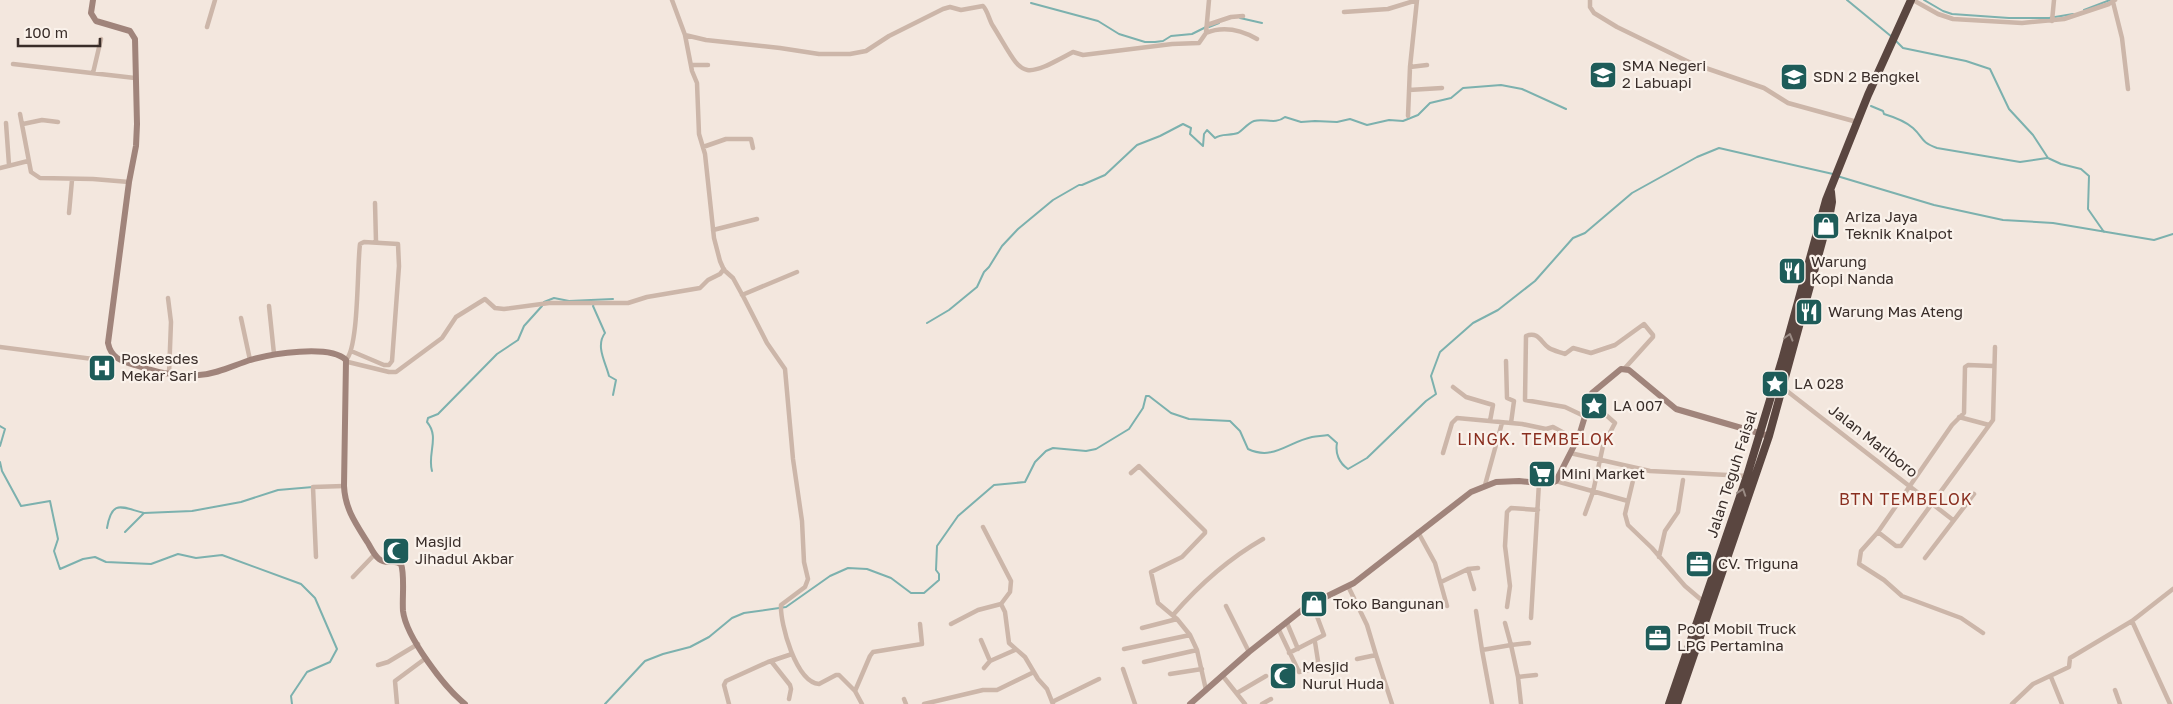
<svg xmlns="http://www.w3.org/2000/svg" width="2173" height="704" font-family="'Golos Text',sans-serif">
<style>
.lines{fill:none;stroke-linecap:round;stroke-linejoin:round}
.stream{stroke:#7cb1ae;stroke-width:2}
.street{stroke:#ccb6a9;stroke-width:4.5}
.secondary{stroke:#a0847b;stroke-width:6}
.highway{stroke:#5a4640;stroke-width:8}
.oneway{stroke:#9a8b84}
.labels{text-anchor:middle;stroke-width:4.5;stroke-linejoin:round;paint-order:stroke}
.poi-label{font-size:15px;fill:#392d29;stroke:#faf2eb;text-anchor:start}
.street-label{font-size:15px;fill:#392d29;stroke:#faf2eb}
.neighbourhood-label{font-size:16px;letter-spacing:1px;fill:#8a2f20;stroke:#faf2eb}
</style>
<rect width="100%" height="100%" fill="#f3e7de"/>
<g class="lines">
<!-- stream -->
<path class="stream" d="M1847,0l45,37
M1924,0l19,11 9,3 57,4h40l24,-4
M1031,3l67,18 21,13 26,8h10l8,-1 8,-5 21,-2 14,-7
M2084,10l26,-10
M1240,18l22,5
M1209,27l10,-4
M1895,40l8,8 63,13 24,8 19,40 24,26 15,23 13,6 20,5 8,7 -1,33 16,23
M1871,106l12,5 1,3c10,3 21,7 29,14 11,10 7,14 24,20l83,14 27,-4
M1837,176l97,29 69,15 50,3 101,17 19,-6
M544,302l10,-4 15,3 44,-2
M594,303l-1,3 12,27c-10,13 1,30 4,43l7,4 -3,15
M927,323l22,-13 28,-23 7,-15 5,-5 13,-21 16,-17 35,-29 26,-15h3l23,-10 32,-30 23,-9 23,-12 8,4 -1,6 13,12 1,-12 3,-4 8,8c6,-5 15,-2 23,-5 5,-3 10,-10 16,-12 11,-3 21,4 31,-4l16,5 14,-1 22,1 13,-3 17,6 22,-5 14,1 15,-6 12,-12 21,-5 12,-10 38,-3 21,4 44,20
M0,426l5,3 -5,17
M0,462l2,9 19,35 29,-5 8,38 -4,12 6,18 23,-10 12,-2 11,5 45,2 27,-10 18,4 26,-3 79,29 14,14 22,51 -7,13 -23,10 -16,24 1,8
M432,471c-5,-17 8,-34 -5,-49l1,-4 10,-4 59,-60 21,-14 6,-14 18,-20
M107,528c5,-29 14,-21 37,-15
M125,532l19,-19 48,-2 49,-9 37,-12 35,-3
M605,704l40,-43 18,-7 27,-7 19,-10 23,-19 12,-5 42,-6 44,-31 18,-8 19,1 24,9 20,15h13l15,-13v-6l-3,-4 1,-24 21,-30 36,-31 31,-3 10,-20 11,-11 7,-3 33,3 10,-2 33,-20 14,-21 3,-12h3l22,17 18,6 41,2 10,10 8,18c25,12 40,-7 64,-12 6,-1 11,-1 16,-2l9,8c-2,10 2,20 11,26l19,-11 59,-57 10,-7 -5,-18 9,-24 33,-29 25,-13 37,-29 38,-43 12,-5 47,-40 65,-36 22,-9 114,26"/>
<!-- street -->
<path class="street" d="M672,0l13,35 7,36 5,12 2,51 6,20 9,84 6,23 4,9 9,8 11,20 23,45 18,26 8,90 9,62 2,41 4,17 -3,8 -24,18c-1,19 15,77 38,79l17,-9h3l16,16 7,13
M1590,0v7l4,6 23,14 74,36 73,25 24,15 69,19
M1913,0l25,14 15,5 69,4 42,-4 45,-15 6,-4
M2113,2l9,36 6,51
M1344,12l44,-3 29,-9
M2052,21l2,-21
M1207,25l24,-8 12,-1
M207,27l8,-27
M1206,33c17,-7 35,-3 51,6
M685,35l21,5 74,8 39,6h31l16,-3 23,-15 54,-27 7,-2 11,3 22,-4c5,5 6,14 10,20 31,50 25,56 80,26l10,3 89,-11 27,-1 7,-10 3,-33
M13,64l122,14
M691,65h17
M1410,67l17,-2
M93,73l8,-34
M1409,90l33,-2
M20,114l11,58 9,6 53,1 36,3
M1408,116l2,-49 7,-67
M6,123l3,42
M23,124l19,-4 16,2
M703,147l23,-8h25l2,9
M0,168l28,-7
M375,203l1,39
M69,213l3,-33
M713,230l44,-11
M742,295l55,-23
M168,298l3,24 -2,52
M269,306l5,48
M241,318l9,42
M0,347l93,12 22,-1
M346,360c13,-13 11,-94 14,-116l4,-2 34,2 1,22 -7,95 -3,4h-5l-33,-14
M1506,361l1,37 7,3 -3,22
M348,362l41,10h7l46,-34 14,-21 29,-18 10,9 9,1 45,-6h79l19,-6 53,-9 8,-8 12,-6 4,-5
M1993,366l-25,-1 -3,2 -1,46 -12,12 -74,107 18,14h5l8,-11 84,-115 2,-73
M1775,386l12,5 166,129
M1453,387l13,10 27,8 -3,16
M1584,416l-19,-9 -40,-7 1,-64c13,-5 15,7 23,12 5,3 11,4 16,6l8,-6 18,5 24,-8 29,-21 9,11v2l-28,31
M1959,417l30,8
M1443,453l9,-30 5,-5 65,6 24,5 7,-2 24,13
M1570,453l80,18 97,5
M1636,468l-11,46 3,11 24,23 33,38 20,17
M1131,473l8,-7 66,65v2l-23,24 -31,15 7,31 19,16 13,16 7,15 9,40
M1556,481l72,20
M1485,485l17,-62
M1585,514l8,-22 10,-46 12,-23 -9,-8 -19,-8
M983,527l28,54 -1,11 -9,12 4,8 4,31 16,14 13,22 9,10 6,15
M1418,532l17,31 12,43
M1878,532l-17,19 -2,13 25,16 18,16 59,22 22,15
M316,557l-3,-70 31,-1
M1659,557l6,-26 13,-19 5,-32
M1925,558l49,-64
M1468,569l6,20
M353,577l22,-23
M1441,582l27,-13 10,-1
M1348,586l19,39 9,30 -19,4
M1226,606l23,46
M1507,607l3,-21 -5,-40 2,-34 4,-4 27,2
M1476,611l6,39 29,-5 7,32 3,27
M1173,615c26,-30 55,-56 90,-76
M1531,618l8,-135
M1287,623l11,26
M1505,623l6,22 18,-2
M951,624l27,-14 23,-6
M1142,628l35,-9
M1278,628l21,44 14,-3 5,-8 -3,-19
M981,640l9,21 25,-11
M1124,649l66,-14
M1482,650l10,54
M1289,653l35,-18 -12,-32
M1376,655l16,49
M771,661l19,24 1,4 -2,10
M1144,662l53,-12
M378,665l10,-3 30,-18
M984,668l6,-7
M1123,669l12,35
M1170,674l32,-5
M1222,675l23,29
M1518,677l18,-2
M2051,677l11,27
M2115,690l5,14
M855,691l15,-35 3,-4 49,-8 -2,-20
M1237,693l29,-17
M904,699l2,5
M1052,702l47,-23
M397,704l-2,-23 31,-23
M729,704l-5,-19 2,-4 42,-19 24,-8
M924,704l59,-14h14l37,-18
M1262,704l9,-5
M2012,704l21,-20 36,-17 1,-9 62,-37
M2170,704l-38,-83 41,-32"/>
<!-- secondary -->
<path class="secondary" d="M93,0l-2,13 5,8 34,10 5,8 2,85 -1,22 -7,36 -21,161c3,15 13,18 27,22 21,7 41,12 64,10 18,-1 33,-9 51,-15 21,-6 79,-16 96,0l-2,126c1,23 12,38 24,57 3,5 6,12 11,16 7,6 15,0 22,5 4,11 1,34 2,47 3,26 42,77 62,93
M1190,704l59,-52 58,-46 47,-23 117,-91 25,-10 23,-1 30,3 7,-3 23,-45 13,-43 29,-24 8,1 47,39 93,27"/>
<!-- highway -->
<path class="highway" d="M1669,704l78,-228 35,-116 44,-160 42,-105 43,-95
M1677,704l92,-268 61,-223 2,-11 -1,-10"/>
</g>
<!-- one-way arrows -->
<defs><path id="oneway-chevron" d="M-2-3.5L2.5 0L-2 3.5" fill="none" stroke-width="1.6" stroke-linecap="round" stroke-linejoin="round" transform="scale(1.25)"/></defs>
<g class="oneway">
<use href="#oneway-chevron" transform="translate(1789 337) rotate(-74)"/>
<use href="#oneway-chevron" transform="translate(1742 492) rotate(-71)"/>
</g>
<!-- icons -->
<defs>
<g id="school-square" transform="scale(1.4375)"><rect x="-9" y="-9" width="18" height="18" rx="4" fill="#1e5c59" stroke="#faf2eb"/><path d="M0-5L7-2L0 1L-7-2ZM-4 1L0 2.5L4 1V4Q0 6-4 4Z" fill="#fff"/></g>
<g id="shop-square" transform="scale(1.4375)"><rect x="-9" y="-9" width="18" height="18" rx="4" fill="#1e5c59" stroke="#faf2eb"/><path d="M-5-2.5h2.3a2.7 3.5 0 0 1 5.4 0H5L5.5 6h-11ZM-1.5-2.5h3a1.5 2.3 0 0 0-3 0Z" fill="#fff"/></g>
<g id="restaurant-square" transform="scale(1.4375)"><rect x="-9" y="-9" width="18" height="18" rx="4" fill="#1e5c59" stroke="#faf2eb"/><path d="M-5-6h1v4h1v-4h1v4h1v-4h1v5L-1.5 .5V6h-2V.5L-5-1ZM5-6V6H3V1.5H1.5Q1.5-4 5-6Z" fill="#fff"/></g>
<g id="hospital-square" transform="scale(1.4375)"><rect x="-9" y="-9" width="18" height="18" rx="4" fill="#1e5c59" stroke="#faf2eb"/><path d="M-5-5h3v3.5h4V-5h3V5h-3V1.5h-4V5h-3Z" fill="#fff"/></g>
<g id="sight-square" transform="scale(1.4375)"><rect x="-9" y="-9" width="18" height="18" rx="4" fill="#1e5c59" stroke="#faf2eb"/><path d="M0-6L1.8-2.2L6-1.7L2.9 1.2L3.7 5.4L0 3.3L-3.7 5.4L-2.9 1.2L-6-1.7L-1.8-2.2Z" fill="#fff"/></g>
<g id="supermarket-square" transform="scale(1.4375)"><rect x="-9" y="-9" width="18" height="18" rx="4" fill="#1e5c59" stroke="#faf2eb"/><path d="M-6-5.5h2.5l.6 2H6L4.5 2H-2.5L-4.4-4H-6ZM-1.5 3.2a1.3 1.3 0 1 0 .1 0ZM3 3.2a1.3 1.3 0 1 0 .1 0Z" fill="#fff"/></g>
<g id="mosque-square" transform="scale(1.4375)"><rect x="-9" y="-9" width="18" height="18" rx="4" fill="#1e5c59" stroke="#faf2eb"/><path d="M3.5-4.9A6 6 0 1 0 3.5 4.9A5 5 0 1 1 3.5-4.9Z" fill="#fff"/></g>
<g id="office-square" transform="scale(1.4375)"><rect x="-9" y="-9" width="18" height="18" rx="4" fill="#1e5c59" stroke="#faf2eb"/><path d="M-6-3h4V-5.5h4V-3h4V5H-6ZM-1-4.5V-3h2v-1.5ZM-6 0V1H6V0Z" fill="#fff"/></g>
</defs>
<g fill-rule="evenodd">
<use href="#school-square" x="1603" y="75"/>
<use href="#school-square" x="1794" y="77"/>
<use href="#shop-square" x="1826" y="226"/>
<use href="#restaurant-square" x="1792" y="271"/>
<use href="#restaurant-square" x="1809" y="312"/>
<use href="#hospital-square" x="102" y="368"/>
<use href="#sight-square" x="1775" y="384"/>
<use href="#sight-square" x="1594" y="406"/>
<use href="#supermarket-square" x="1542" y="474"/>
<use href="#mosque-square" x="396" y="551"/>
<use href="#office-square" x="1699" y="564"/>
<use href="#shop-square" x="1314" y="604"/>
<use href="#office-square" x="1658" y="638"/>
<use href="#mosque-square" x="1283" y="676"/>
</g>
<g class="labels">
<!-- poi labels -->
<g class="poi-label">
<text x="1622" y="71">SMA Negeri<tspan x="1622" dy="17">2 Labuapi</tspan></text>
<text x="1813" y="82">SDN 2 Bengkel</text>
<text x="1845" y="222">Ariza Jaya<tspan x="1845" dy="17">Teknik Knalpot</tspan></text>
<text x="1811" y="267">Warung<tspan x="1811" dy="17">Kopi Nanda</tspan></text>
<text x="1828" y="317">Warung Mas Ateng</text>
<text x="121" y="364">Poskesdes<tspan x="121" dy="17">Mekar Sari</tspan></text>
<text x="1794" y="389">LA 028</text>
<text x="1613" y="411">LA 007</text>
<text x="1561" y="479">Mini Market</text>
<text x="415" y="547">Masjid<tspan x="415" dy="17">Jihadul Akbar</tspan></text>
<text x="1718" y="569">CV. Triguna</text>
<text x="1333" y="609">Toko Bangunan</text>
<text x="1677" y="634">Pool Mobil Truck<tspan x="1677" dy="17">LPG Pertamina</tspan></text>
<text x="1302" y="672">Mesjid<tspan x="1302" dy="17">Nurul Huda</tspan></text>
</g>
<!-- street labels -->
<g class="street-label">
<text transform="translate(1873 441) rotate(38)" y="5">Jalan Marlboro</text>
<text transform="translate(1732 474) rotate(-72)" y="5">Jalan Teguh Faisal</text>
</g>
<!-- neighbourhood labels -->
<g class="neighbourhood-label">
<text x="1536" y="445">LINGK. TEMBELOK</text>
<text x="1906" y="505">BTN TEMBELOK</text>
</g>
</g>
<!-- scale -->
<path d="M18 38v8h82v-8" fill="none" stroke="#392d29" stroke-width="2.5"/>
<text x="25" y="38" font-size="15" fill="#392d29" stroke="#faf2eb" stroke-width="4" paint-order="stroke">100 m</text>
</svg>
